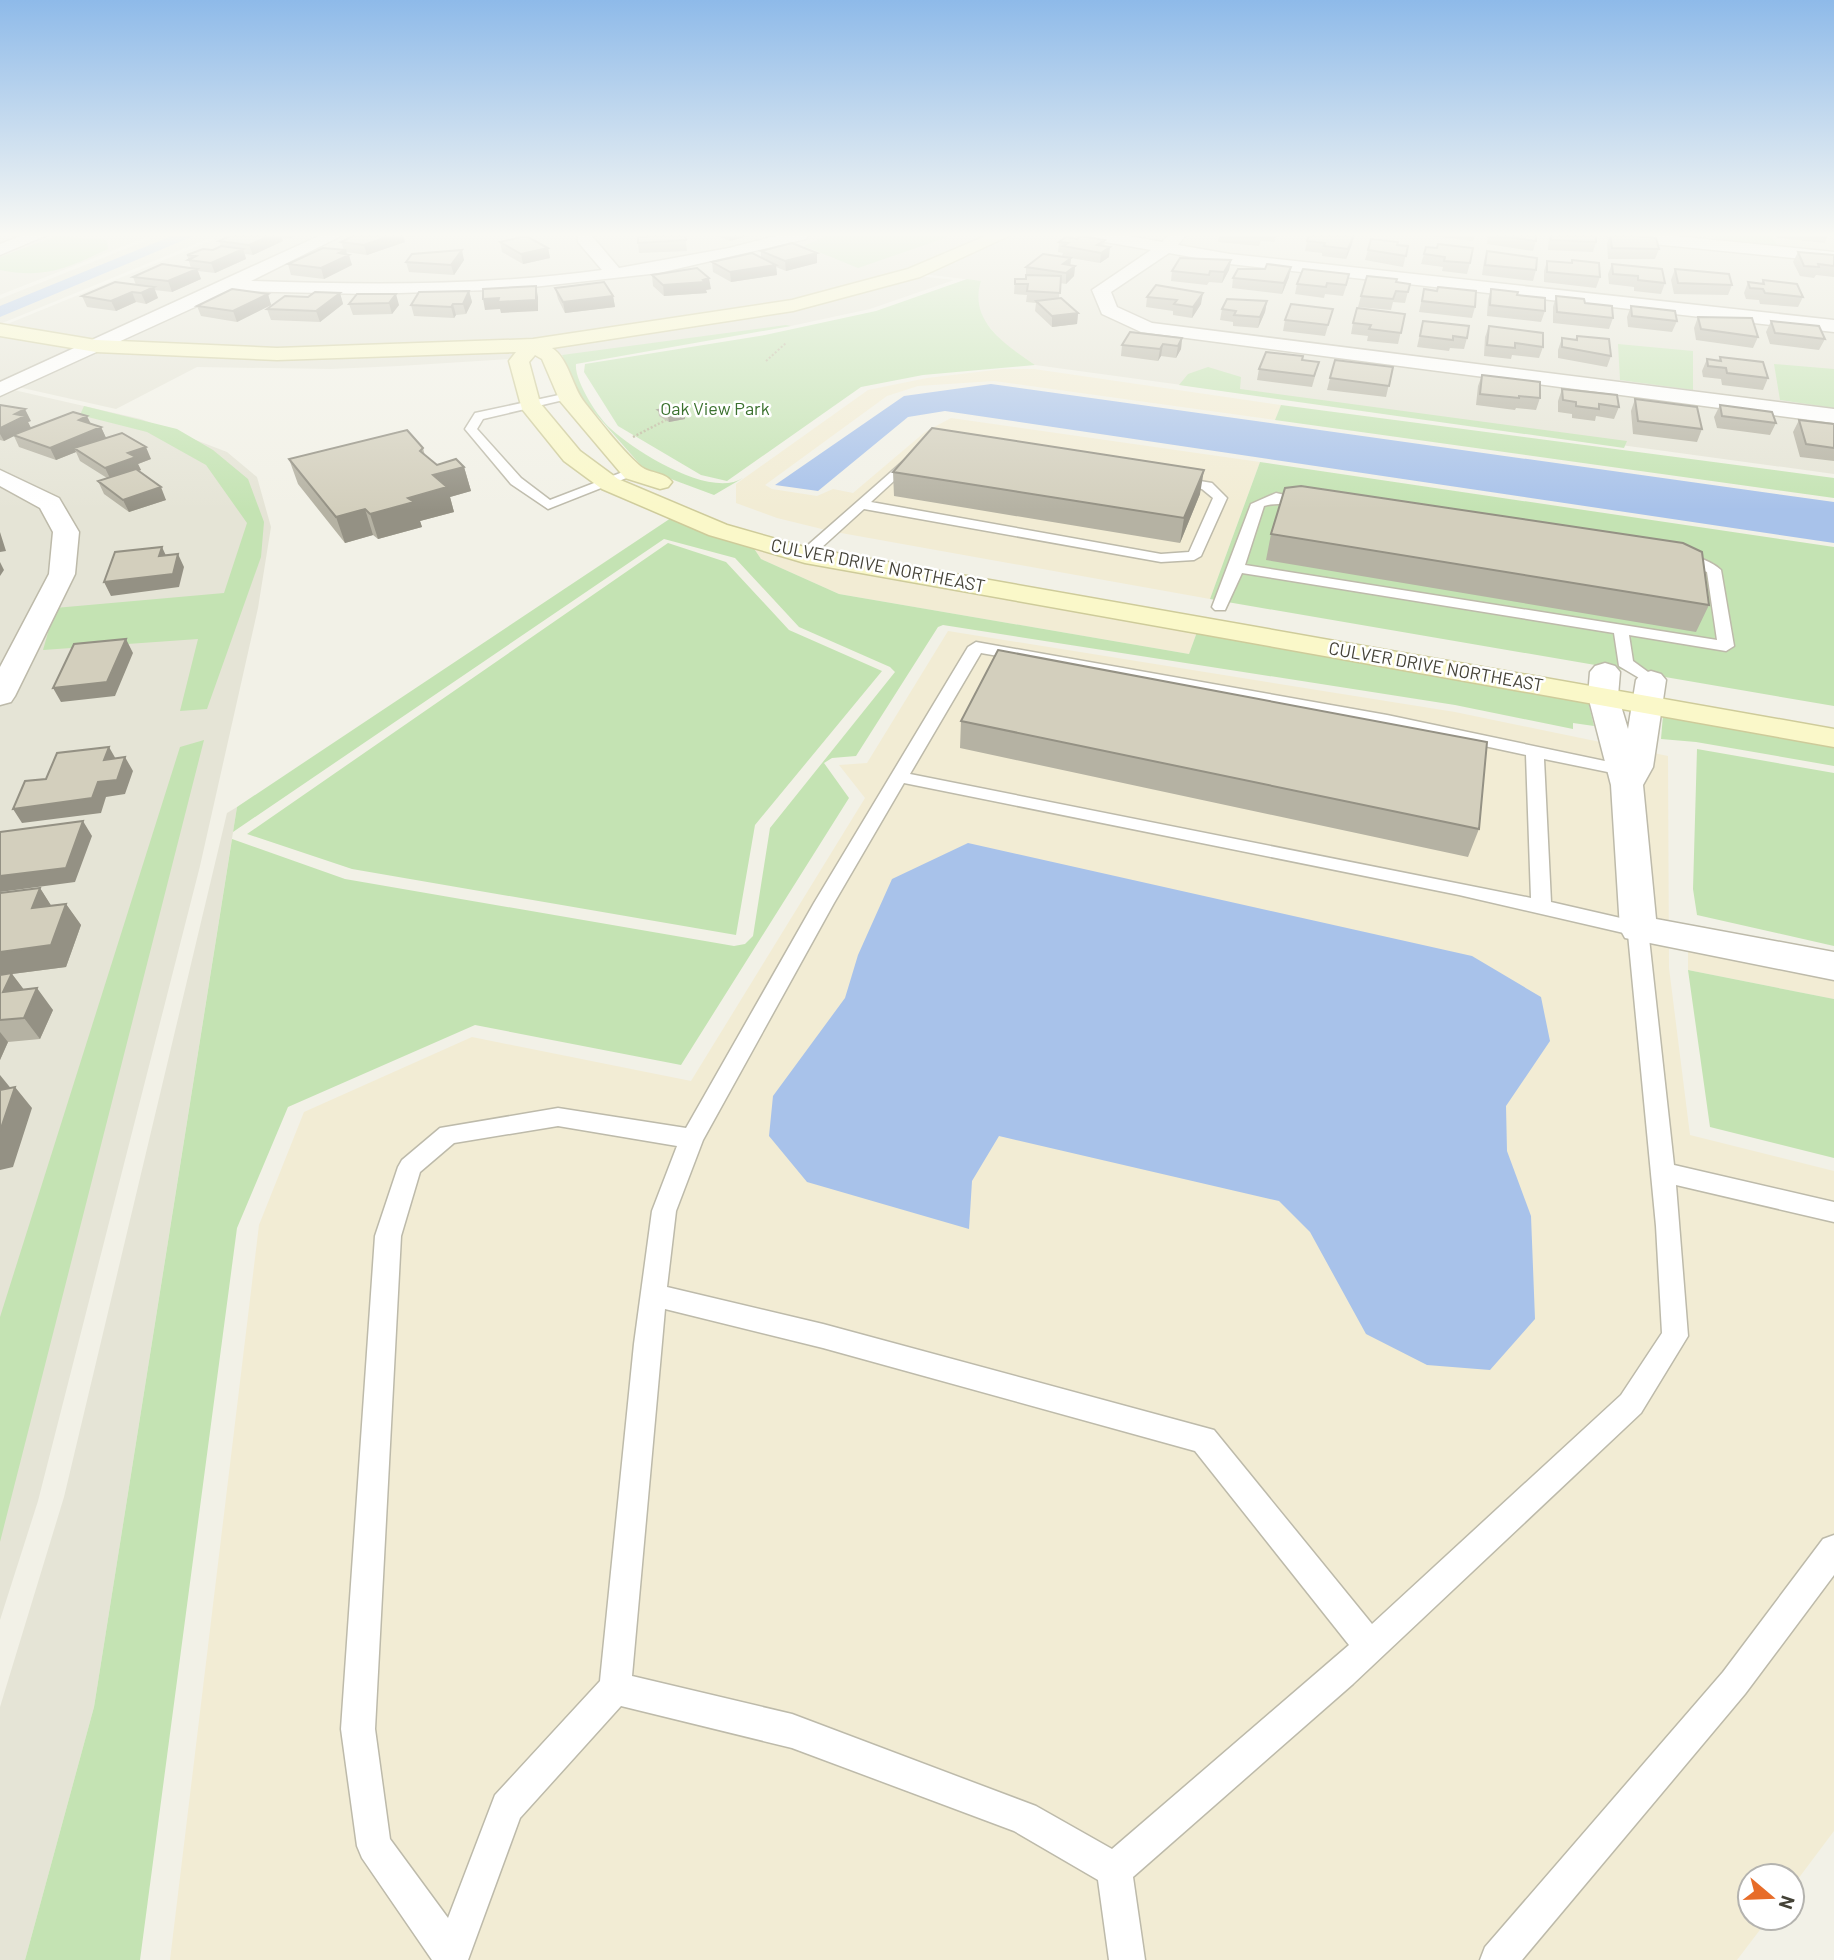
<svg xmlns="http://www.w3.org/2000/svg" width="1834" height="1960" font-family="Barlow,sans-serif">
<style>
.residential{fill:#e5e4d6}
.commercial{fill:#f2ecd4}
.green{fill:#c4e3b3}
.water{fill:#a8c2ea}
.lines{fill:none;stroke-linecap:round;stroke-linejoin:round}
.canal{fill:#a8c2ea;fill-rule:evenodd}
.lane-casing{stroke:#bdbaaa;stroke-width:3}
.street-casing{stroke:#bdbaaa;stroke-width:3}
.secondary-casing{stroke:#cecb9a;stroke-width:3}
.path-far1{stroke:#bdb89d;stroke-width:2;stroke-dasharray:2 2;stroke-linecap:butt}
.path{stroke:#bdb89d;stroke-width:2.5;stroke-dasharray:2 2;stroke-linecap:butt}
.lane{fill:#fff;fill-rule:evenodd}
.street{fill:#fff;fill-rule:evenodd}
.secondary{fill:#faf8c9;fill-rule:evenodd}
.wall{fill:#b5b2a3}
.shaded-wall{fill:#949184}
.building{fill:#d3cfbd;stroke:#949184;stroke-width:2}
.labels{text-anchor:middle;stroke-width:5;stroke-linejoin:round;paint-order:stroke}
.far-park-label{font-size:18px;fill:#3b712f;stroke:#fff}
.far-street-label{font-size:18px;fill:#444237;stroke:#fff}
</style>
<rect width="100%" height="100%" fill="#f2f1e7"/>
<!-- residential -->
<path class="residential" d="M0,235h152l-152,60z
M160,235h57l-217,89v-25z
M225,235h1609v239l-799,-109 -32,-22 -21,-25 -6,-22 5,-15 -67,-8 -121,32 -260,40 -256,9 -181,-8 -91,42 136,31 86,33 30,25 14,50 -13,81 -58,258 -162,635 -38,119v-1293z
M918,276l36,4 -84,29 -79,17 -199,27 -30,2 -14,-9 249,-38z
M519,349l-9,10 -111,7 -68,3 -134,-2 -81,42 -98,-22 81,-37z
M237,807l-143,900 -69,253h-25v-253l64,-210 163,-684z"/>
<!-- commercial -->
<path class="commercial" d="M1003,369h31l247,36 -6,15 -281,-39 -76,5 -31,10 -122,89 7,4 45,7 16,-7 20,4 72,-61 26,-14 309,44 -50,137 -380,-68 -53,-13 -41,-15v-19l132,-94 59,-12z
M753,547l444,85 -8,22 -350,-60 -78,-35z
M948,631l507,81 213,44 1,212 21,167 144,36v660l-42,56v-11h-42v42h19l-32,42h-1567l89,-735 45,-113 168,-75 219,44 174,-283 -26,-33 28,-2z
M1688,950l146,28v21l-146,-29z"/>
<!-- green -->
<path class="green" d="M828,235h111l9,2 -90,31 -54,-22z
M1714,235h57l7,11 -62,-7z
M56,236l51,4 1,9c-41,19 -62,30 -108,21v-13z
M967,279l14,2c-13,40 25,64 54,84l-112,10 -62,12 -134,94 -26,-6 -83,-49 -34,-54 1,-8 180,-29 111,-24z
M786,325l5,1 -215,38c-2,16 22,54 35,65 25,23 100,70 132,49l-29,17 -70,-26 -65,-74 -17,-40z
M1618,344l75,7v39l-73,-10z
M1774,364l60,5v39l-54,-8z
M1208,367l33,10 -1,12 387,52 -3,7 -445,-63 9,-11z
M1281,405l553,73v20l-559,-78z
M84,406l93,23 36,21 35,29 16,43 -3,35 -54,152 -27,2 18,-72 -155,11 12,-42 169,-15 23,-70 -41,-58 -59,-33 -67,-17z
M1260,462l574,85v159l-624,-107z
M671,518l82,29 8,12 78,35 350,60 8,-22 391,69 6,25 -21,-3v6l-118,-24 -512,-80 -5,2 -82,129 -24,2 -8,5 25,35 -168,267 -206,-40 -187,82 -51,121 -97,732h-115l69,-253 138,-868 113,40 389,67 11,-2 8,-8 17,-108 125,-156 -5,-5 -91,-40 -64,-69 -71,-19 -431,293 4,-25z
M668,543l58,19 63,68 93,41 -127,154 -19,110 -384,-66 -105,-35z
M1663,715l171,31v20l-138,-24 -35,-3z
M204,740l-204,802v-225l180,-570z
M1697,749l137,24v173l-137,-31 -4,-26z
M1688,970l146,29v159l-124,-31z"/>
<!-- water -->
<path class="water" d="M991,384l843,118v41l-889,-132 -37,6 -90,74 -43,-6 129,-89z
M968,843l504,113 69,41 9,44 -44,65 1,45 24,65 4,103 -45,51 -63,-5 -61,-31 -56,-102 -31,-31 -280,-65 -27,45 -3,48 -162,-47 -38,-46 4,-40 72,-98 13,-43 34,-76z"/>
<g class="lines">
<!-- canal -->
<path class="canal" d="M174,235h22l-196,82v-11z"/>
<!-- lane casing -->
<g class="lane-casing">
<path id="lane" d="M568,393l6,3 -2,2 -89,21 -6,10 44,49 29,22 78,-30 11,3 -91,36 -37,-25 -46,-55 10,-16z
M915,451l6,4 -2,3 -48,44 290,52 28,-2 24,-54 -11,-9 -32,-7v-6l42,7 15,15 -26,58 -7,4 -33,2 -297,-53 -54,49h-10v-6z
M1276,493l40,9c-11,8 -35,-2 -52,4l-19,59 472,75 -10,-68 -37,-13c12,-10 40,1 51,11l13,76 -8,5 -97,-16 4,26 26,19 -8,5 -32,-19 -5,-33 -372,-60 -17,37h-10l-3,-3 39,-103z
M976,642l411,73 251,53 3,4 -3,4 -6,1 -88,-18 7,143 87,20 10,7 26,236 160,37v20l-158,-37 12,151 -47,77 -288,271 -220,193 12,83h-36l-11,-80 -84,-49 -222,-83 -171,-42 -101,112 -52,142h-36l-70,-102 -5,-12 -16,-117 34,-493 23,-69 4,-7 38,-32 118,-20 128,20 128,-225 154,-256zM981,653l406,72 139,30 5,143 -621,-124zM904,783l555,112 169,39 28,292 6,107 -41,62 -249,229 -158,-194 -391,-106 -156,-37 9,-76 27,-71 131,-237zM558,1126l119,20 -25,65 -18,133 -34,337 -105,114 -47,123 -58,-79 -15,-110 26,-493 19,-64 34,-29zM665,1309l158,39 372,103 154,194 -237,204 -76,-43 -244,-92 -160,-38z
M1834,1535v40l-89,119 -223,266h-42l5,-13 238,-275 100,-133z"/>
</g>
<!-- street casing -->
<g class="street-casing">
<path id="street" d="M23,235h24l-47,20v-11z
M321,235h22l-92,46c117,4 235,5 351,-11l-24,-28v-7h13l28,33 110,-20 51,-13h28l-2,4 -147,34 -144,16 -145,5 -140,-3 -230,105v-14z
M1086,235h38l38,7 7,-7h17l-8,10 52,9 604,66v12l-604,-68 -61,-11 -58,39 6,15 35,16 682,86v14l-693,-91 -39,-18 -10,-24 59,-40 -57,-10z
M1605,235h60l169,17v10l-221,-22z
M0,470l59,28 20,34 -4,42 -60,122 -4,6 -11,3v-38l49,-93 4,-42 -13,-24 -40,-22z
M1605,663l10,3 5,6 -2,24 10,33 8,-49 5,-6 10,-3 10,3 5,6 -13,87 -10,18 13,134 178,33v28l-209,-42 -5,-9 -9,-144 -23,-89 2,-24 5,-6z"/>
</g>
<!-- secondary casing -->
<g class="secondary-casing">
<path id="secondary" d="M988,235h23l-91,42 -127,34 -241,37c17,11 20,39 33,55 17,21 34,44 54,62 9,9 25,6 33,17l-4,5 -8,2 -35,-11 -65,-77 -18,-42 -7,-4 -6,7 11,41 40,48 38,28 109,46 81,23 1026,181v18l-1029,-184 -96,-28 -107,-46 -38,-28 -42,-52 -13,-48 7,-9 -239,8 -181,-8 -96,-16v-12l96,16 181,8 256,-9 259,-39 116,-31z"/>
</g>
<!-- path-far1 -->
<path class="path-far1" d="M766,361l20,-18"/>
<!-- path -->
<path class="path" d="M633,437l33,-17"/>
<!-- lane -->
<use href="#lane" class="lane"/>
<!-- street -->
<use href="#street" class="street"/>
<!-- secondary -->
<use href="#secondary" class="secondary"/>
</g>
<!-- wall -->
<path class="wall" d="M232,235h64l-6,3 -9,-1 2,4 -30,14 -8,-1 1,5 -31,14 -17,-2 3,8 -29,13 -18,-2 4,8 -12,6 -10,-2 -20,9 -29,-4 -5,-11 54,-11 -3,-8 58,-9 -4,-13 26,-5 8,-4 -2,-5z
M355,235h61l-4,2 -9,-1 2,6 -38,13 -21,-3 6,13 -28,14 -33,-4 -3,-11 56,-14 -3,-8z
M503,235h25l-1,1 21,12 2,10 -27,6 -21,-12 -2,-10 25,-6z
M685,235l2,16 -48,2 -1,-10z
M715,235h36l-21,6z
M1219,235h58l-3,7 -13,-1 -2,5 -41,-4z
M1354,235l-2,9 -6,15 -24,-3v-3l-17,-2 2,-10z
M1431,235h44l-2,6 -42,-5z
M1488,235h48v6l-3,10 -46,-7z
M1549,235h47v7l-3,10 -45,-2z
M1610,235h19l30,14 -4,10h-47l-1,-16z
M1776,235h52l-3,8 -47,-5z
M1077,239l28,1 -1,6 5,11 -9,6 -29,-5 -1,7 5,1 -1,10 -8,8 -6,-1 -1,15 19,15 -1,11 -25,3 -17,-16 1,-8 -10,-1 1,-7 -13,-1 1,-15h11v-12l36,-11 1,-3 -5,-1 1,-10z
M1397,245l11,1 -5,21 -38,-7 3,-10z
M1426,247l44,16 -3,11 -25,-3 1,-4 -22,-3z
M761,251l56,12 -31,8 -10,-4 1,8 -46,7 -18,-10 -1,-10 49,-4z
M1487,251l49,19 -3,11 -51,-6 2,-14z
M1798,252l36,3v22l-18,-2 -2,3 -14,-2 -7,-14z
M464,260l-10,15 -45,-3 -3,-10z
M1231,260l-2,10 -7,13 -13,-1 -2,3 -36,-4 1,-10z
M1572,260l28,17 -4,11 -52,-6v-11l3,-10 24,2z
M1612,264l53,19 -4,11 -27,-3v-4l-25,-3 -1,-10z
M1303,269l44,15 -4,12 -18,-2 -1,4 -29,-4 2,-10z
M1675,269l57,16 -4,10 -54,-1 -3,-14z
M652,275l59,14 -5,1 1,3 -43,3 -11,-10z
M1289,277l-7,17 -50,-6 1,-10z
M1763,280l40,17 -5,10 -38,-3 -1,-4 -13,-1 -2,-6 4,-11 13,2z
M1396,282l14,2 -5,19 -12,-1 -2,8 -33,-3 3,-11z
M555,288l58,8 2,11 -50,6 -7,-14z
M1424,289l51,18 -3,11 -53,-6z
M1491,289l26,6 28,16 -4,11 -54,-6 1,-16z
M469,291l3,11 -6,12 -10,1 -2,3 -40,-2 -3,-11z
M340,293l3,11 -23,18 -49,-2 -4,-11z
M268,294l3,11 -34,17 -36,-6 -4,-10z
M357,294l42,11 -7,9 -39,1 -4,-11z
M1556,296l29,7 28,15 -4,11 -56,-6v-16z
M1147,297l54,7 -9,14 -19,-3v-4l-27,-4z
M1267,301l-2,11 -7,16 -25,-2v-4l-13,-2 2,-11z
M1631,306l46,15 -5,11 -44,-5 -1,-10z
M1333,309l-8,27 -42,-5 2,-11z
M1405,314l-7,30 -31,-3 1,-5 -17,-2 2,-11z
M1698,317l60,20 -5,11 -57,-8 -2,-12z
M1423,321l44,17 -3,11 -14,-1 -1,3 -32,-4z
M1771,321l54,18 -6,11 -49,-6 -4,-12z
M1489,326l54,21 -4,11 -27,-3 -1,4 -27,-3 1,-19z
M1577,336l34,20 -4,11 -49,-9v-8l4,-12 13,2z
M1182,338l-1,11 -5,9 -15,-2 -3,5 -37,-5 1,-11z
M1720,357l48,21 -5,12 -41,-5 -1,-6 -18,-2 -1,-6 5,-12 12,2z
M1302,360l14,13 -4,14 -55,-7 2,-11z
M1393,367l-7,30 -59,-7 3,-12z
M1482,375l58,23 -4,12 -20,-2 -1,2 -39,-5 2,-19z
M1562,389l57,18 -5,12 -18,-3 -1,5 -23,-3v-4l-14,-2v-11z
M1635,399l67,30 -5,13 -64,-8 -2,-23z
M0,405l31,16 -3,1 3,6 60,-4 10,3 5,11 45,21 -13,5 3,6 -3,1 28,29 -37,12 -25,-18 -6,-13 9,-3 -27,-17 -4,-9 -20,8 -37,-13 -5,-11 -10,5 -4,-1z
M1720,405l56,18 -6,12 -53,-7 -3,-11z
M658,410l27,9 -16,3 -10,-6z
M1799,420l35,4v37l-34,-4 -7,-25z
M423,448l2,8 12,9 27,2 7,24 -21,6 4,15 -34,9 2,6 -44,12 -5,-4 -28,8 -47,-59 -9,-25z
M893,472l307,22 -20,49 -286,-47z
M1271,534l438,71 -13,27 -430,-72z
M961,721l518,108 -11,28 -508,-109z
M40,888l11,18 15,-2 15,21 -15,42 -54,7 12,16 29,20 -13,29 -32,3 -8,18v-167z"/>
<!-- shaded-wall -->
<path class="shaded-wall" d="M271,235h10l2,6 -30,14 -4,-10z
M392,235h11l2,7 -38,13 -3,-10z
M729,235h22l-21,6z
M1354,235l-2,9 -6,15 2,-10z
M1110,247l-1,10 -9,6 1,-10z
M548,248l2,10 -27,6 -2,-10z
M243,249l3,10 -31,14 -4,-10z
M346,250l1,5h2l3,10 -28,14 -3,-11 18,-15z
M462,250l2,10 -10,15 -3,-10z
M817,253v10l-31,8 -1,-10z
M1071,258l-1,10 -7,-4z
M1231,260l-2,10 -7,13 2,-11z
M776,265l1,10 -46,7 -1,-10z
M1075,266l-1,10 -8,8v-11z
M1291,267l-2,10 -7,17 2,-11z
M197,269l4,10 -29,13 -4,-11z
M709,278l2,11 -5,1 1,3 -43,3 -1,-11z
M536,286l2,11v14l-37,2 -1,-4 -15,1 -2,-11z
M154,287l4,11 -12,6 -5,-11z
M469,291l3,11 -6,12 -3,-10z
M132,292l4,10 -20,9 -5,-10z
M340,293l3,11 -23,18 -4,-11z
M1203,293l-2,11 -9,14 1,-11z
M268,294l3,11 -34,17 -4,-11z
M396,294l3,11 -7,9 -3,-11z
M613,296l2,11 -50,6 -2,-11z
M1267,301l-2,11 -7,16 2,-11z
M453,304l3,11 -2,3 -3,-11z
M1078,313l-1,11 -25,3v-11z
M1182,338l-1,11 -5,9 2,-12z
M1163,344l-2,12 -3,5 2,-12z
M25,409l6,12 -3,1 3,6 -18,7 1,1 -10,5 -4,-7v-6l15,-14z
M685,413v6l-16,3 -1,-6z
M87,416l6,12 -14,-8z
M101,427l6,13 -33,8 2,4 -20,8 -6,-12z
M146,447l5,12 -13,5 3,6 -30,10 -6,-12 23,-15z
M464,467l7,24 -21,6 4,15 -34,9 2,6 -44,12 -8,-25 38,-16 25,-23z
M1204,470l-4,24 -20,49 4,-25z
M161,487l5,13 -37,12 -6,-12z
M365,509l8,26 -28,8 -9,-26z
M0,532l6,19 -6,1z
M162,547l6,13 -9,-4z
M178,554l6,13 -5,20 -68,9 -7,-14z
M0,562l4,8 -4,6z
M126,639l7,14 -18,43 -54,6 -8,-14z
M109,747l8,14 -13,-1z
M125,757l8,14 -8,23 -19,3 -5,16 -79,10 -9,-14 85,-27z
M83,821l9,15 -17,46 -75,10v-16z
M40,888l14,22 -22,-2z
M66,904l15,21 -15,42 -54,7 16,21 -25,-3 -3,-16v-24z
M37,988l16,22 -13,29 -16,-21z
M0,1032l8,10 -8,18z
M0,1075l13,16 2,-4 17,21 -19,59 -13,3z"/>
<!-- building -->
<path class="building" d="M232,235h39l-22,10 -30,-4z
M355,235h37l-28,10 -23,-3z
M645,235h40l1,5 -48,3v-6h8z
M1309,235h45l-6,14 -24,-3 1,-3 -18,-2z
M1496,235h40v6z
M1551,235h45v7l-45,-2z
M1610,235h19l27,3 3,11 -47,-1z
M526,236l22,12 -27,6 -21,-12z
M1081,236l24,4 -8,5 13,2 -9,6 -38,-7 5,-3 -9,-1 7,-5 11,2z
M1371,239l27,3 -1,3 11,1 -2,10 -38,-6z
M792,243l25,10 -32,8 -24,-10z
M1438,244l35,4 -3,15 -26,-2 1,-4 -21,-3 2,-7 11,1z
M221,246l22,3 -32,14 -23,-3 8,-4 -9,-1 16,-6 10,1z
M323,248l23,2 -7,3 10,2 -28,13 -33,-4z
M462,250l-11,15 -45,-3 6,-8z
M1487,251l50,7 -1,12 -51,-5z
M1798,252l36,3v11l-16,-2 1,3 -15,-1z
M752,253l24,12 -46,7 -18,-10z
M1043,254l28,4 -8,6 12,2 -9,7 -40,-6z
M1180,258l51,2 -7,12 -14,-1 -1,4 -37,-4z
M1572,260l27,3 1,14 -53,-5v-11l25,2z
M162,264l35,5 -29,12 -35,-4z
M1267,264l24,3 -7,16 -51,-5 5,-9h27z
M1612,264l50,5 3,14 -27,-3v-4l-25,-2z
M697,268l12,10 -6,2 2,2 -42,3 -11,-10z
M1303,269l46,5 -3,11 -19,-2 -1,4 -29,-3z
M1675,269l54,5 3,11 -54,-2z
M1026,275l35,1 -1,17 -33,-2 1,-7h-13v-5h11z
M1367,276l30,3 -1,3 14,2 -2,8 -12,-1 -3,8 -32,-3z
M1763,280l34,4 6,13 -38,-4 -2,-4 -13,-1 -2,-6 16,2z
M115,282l39,5 -13,6 -9,-1 -21,9 -29,-5z
M604,282l9,14 -50,6 -8,-14z
M1156,285l47,8 -10,14 -19,-3 3,-4 -30,-3z
M536,286v14l-38,2 1,-4 -16,1v-10z
M1438,287l38,4 -1,16 -53,-6 2,-12 13,2z
M232,289l36,5 -35,17 -36,-5z
M1491,289l27,3 -1,3 28,3v13l-55,-6z
M469,291l-6,13h-10l-2,3 -40,-2 8,-13z
M315,292l25,1 -24,18 -49,-2 18,-13 23,1z
M357,294h39l-7,9 -40,1z
M1556,296l28,3 1,4 27,3 1,12 -56,-6z
M1061,298l17,15 -26,3 -16,-15z
M1227,299l40,2 -7,16 -26,-2 2,-4 -14,-2z
M1291,304l42,5 -5,16 -43,-5z
M1631,306l44,5 2,10 -45,-5z
M1357,308l48,6 -4,19 -32,-4 2,-4 -18,-2z
M1698,317l54,1 6,19 -57,-8z
M1423,321l46,5 -2,12 -14,-2v4l-33,-4z
M1771,321l48,5 6,13 -50,-6z
M1489,326l54,7v14l-28,-4v5l-28,-3z
M1130,332l52,6 -4,8 -15,-2 -3,5 -38,-4z
M1577,336l32,3 2,17 -49,-9v-9l15,2z
M1266,352l37,4 -1,4 17,2 -5,14 -55,-7z
M1720,357l43,5 5,16 -41,-5 -1,-5 -18,-2 -1,-7 14,2z
M1335,360l58,7 -4,19 -59,-8z
M1482,375l58,7v16l-21,-2v2l-39,-4z
M1562,389l55,6 2,12 -20,-3v5l-23,-3v-4l-13,-2z
M1635,399l62,8 5,22 -64,-8z
M0,405l25,4 -10,5 10,2 -25,12z
M1720,405l52,7 4,11 -54,-7z
M676,406l9,7 -17,3 -10,-6z
M73,412l14,4 -8,4 22,7 -51,21 -37,-13z
M1799,420l35,4v24l-28,-4z
M932,428l272,42 -20,48 -291,-46z
M407,430l16,18 -3,3 17,14 19,-6 8,8 -31,8 14,12 -39,11 6,4 -44,12 -5,-5 -29,8 -47,-58z
M122,433l24,14 -18,6 8,4 -31,11 -31,-20z
M136,469l25,18 -38,13 -25,-19z
M1301,486l382,57 19,9 7,53 -438,-71 14,-46z
M162,547l-3,9 19,-2 -5,20 -69,8 11,-30z
M126,639l-19,43 -54,6 21,-44z
M998,650l489,92 -8,87 -518,-108z
M109,747l-5,13 21,-3 -8,23 -19,2 -6,16 -79,11 12,-28 21,-2 11,-26z
M83,821l-17,47 -66,8v-44z
M40,888l-8,20 34,-4 -15,41 -51,7v-59z
M12,973l-9,19 34,-4 -13,30 -24,2v-45z
M15,1087l-15,44v-41z"/>
<!-- sky -->
<linearGradient id="sky" x2="0" y2="1"><stop stop-color="#8ebae9"/><stop offset="0.46" stop-color="#f9f9f4"/><stop offset="1" stop-color="#f9f9f4" stop-opacity="0"/></linearGradient>
<rect width="1834" height="510" fill="url(#sky)"/>
<g class="labels">
<!-- far-park labels -->
<g class="far-park-label">
<text x="715" y="415">Oak View Park</text>
</g>
<!-- far-street labels -->
<g class="far-street-label">
<text transform="translate(878 566) rotate(11)" y="6">CULVER DRIVE NORTHEAST</text>
<text transform="translate(1436 667) rotate(10)" y="6">CULVER DRIVE NORTHEAST</text>
</g>
</g>
<!-- north arrow -->
<g transform="translate(1771 1897) rotate(109)"><circle r="33" fill="#ffffff" stroke="#b4b3af" stroke-width="2"/>
<path d="M0-5L12 26L0 18L-12 26Z" fill="#e76c29"/>
<text y="-10" font-size="19" font-weight="bold" text-anchor="middle" fill="#444237">N</text>
</g>
</svg>
